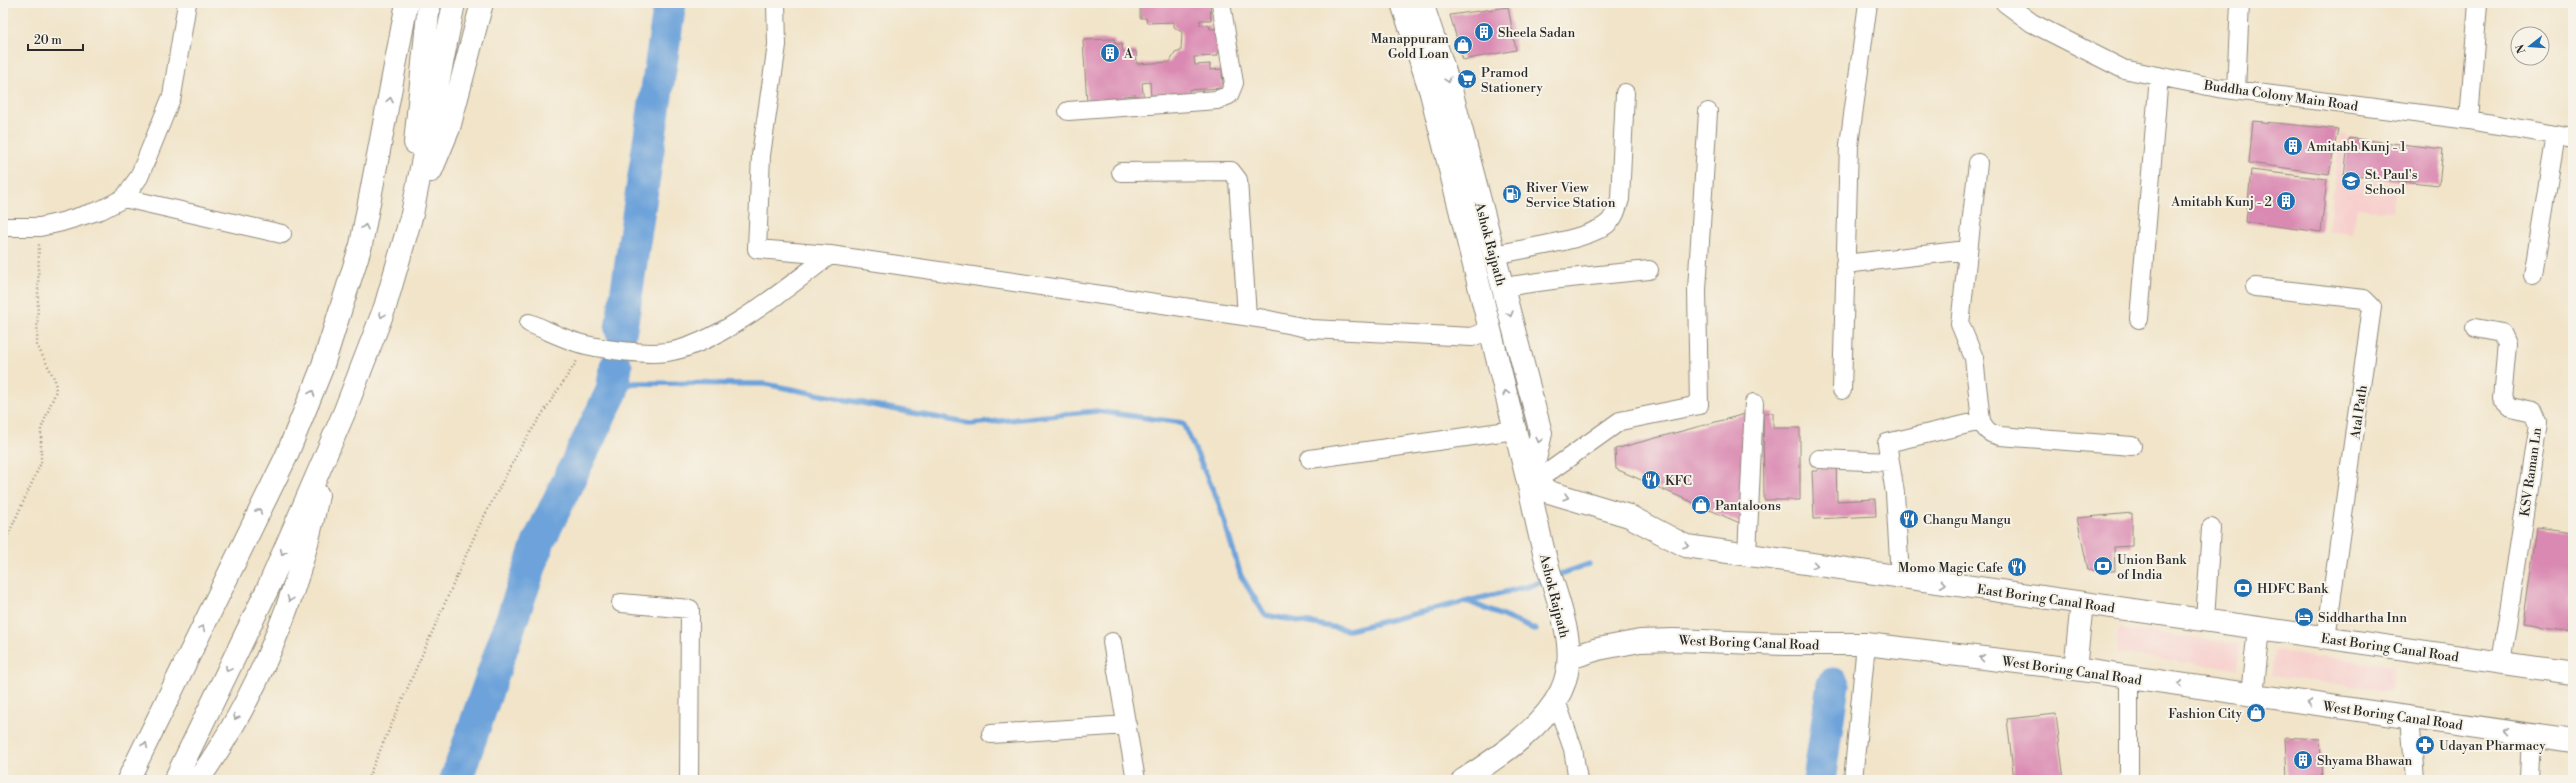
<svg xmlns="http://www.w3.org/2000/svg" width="2576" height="783" font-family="'Libre Bodoni',serif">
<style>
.built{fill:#f7d0cd}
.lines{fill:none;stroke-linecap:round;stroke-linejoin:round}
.stream{stroke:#6da3da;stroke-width:5.5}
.river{stroke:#6da3da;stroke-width:33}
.building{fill:#da8ab2}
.minor-casing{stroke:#8e887a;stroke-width:20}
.major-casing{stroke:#8e887a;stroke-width:24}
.highway-casing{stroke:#8e887a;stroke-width:24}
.path{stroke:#8e887a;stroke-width:2.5;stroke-dasharray:1 3;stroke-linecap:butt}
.minor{stroke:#fff;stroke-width:18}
.major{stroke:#fff;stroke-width:22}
.highway{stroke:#fff;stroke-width:22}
.oneway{stroke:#a0a0a0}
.labels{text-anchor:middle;stroke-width:4;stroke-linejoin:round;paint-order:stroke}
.poi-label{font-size:13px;fill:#2b2b2b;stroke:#f7f3e8;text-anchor:start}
.street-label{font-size:13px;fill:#2b2b2b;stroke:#f7f3e8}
</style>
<rect width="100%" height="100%" fill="#f7f3e8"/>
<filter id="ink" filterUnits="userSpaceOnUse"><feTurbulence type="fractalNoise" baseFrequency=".025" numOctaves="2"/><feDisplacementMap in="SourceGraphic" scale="8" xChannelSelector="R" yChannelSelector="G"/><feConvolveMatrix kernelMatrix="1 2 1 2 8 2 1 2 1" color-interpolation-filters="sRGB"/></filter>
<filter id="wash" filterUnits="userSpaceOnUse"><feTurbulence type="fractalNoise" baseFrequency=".012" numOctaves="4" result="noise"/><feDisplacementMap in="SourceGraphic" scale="16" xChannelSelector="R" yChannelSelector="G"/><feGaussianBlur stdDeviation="0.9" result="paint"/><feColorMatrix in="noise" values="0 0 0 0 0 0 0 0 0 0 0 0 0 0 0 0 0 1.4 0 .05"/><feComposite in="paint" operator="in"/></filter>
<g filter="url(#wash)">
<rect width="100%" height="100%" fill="#f1e4c9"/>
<!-- built -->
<path class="built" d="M2341,134l6,1 -6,43 56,6 -5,27 -35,-3 -5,26 -24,-3z
M2119,629l121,15 -3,25 -120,-15z
M2274,651l120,15 -3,25 -120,-15z"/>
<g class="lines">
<!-- stream -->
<path class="stream" d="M612,391l22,-8 131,1 205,40 126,-13 87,12 35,78 23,75 24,39 83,15 182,-44 17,-7
M1555,576l34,-12
M1467,601l69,29"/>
<!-- river -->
<path class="river" d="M621,329l49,-326
M456,780l83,-239 73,-150 4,-24
M1819,780l14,-96"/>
</g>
<g id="blocks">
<!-- building -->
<path class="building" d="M1140,3h70l1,17h-11v5h9l1,4 12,-1 1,23h-4l-2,5 -23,1 1,8 15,-1v6l12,-1 1,19 -34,2 1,6 -39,3 -1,-17 -8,1 2,20h-7l-1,-8 -13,1v5l-36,2 -4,-63 31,-1 1,5h7l1,8 13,-1 1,13 33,-2 5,-9 6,-2 1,-19 -8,-5v-5l-27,1 -1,-5h-6z
M1508,7l8,43 -53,10 -13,-45z
M2253,121l85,8 -9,45 -80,-11z
M2349,138l94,11 -4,36 -95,-10z
M2251,170l76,9 -6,53 -75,-10z
M1749,413l-7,111 -126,-55 -1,-20z
M1763,413h10v15h27v72h-36z
M1836,463l1,38 38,-2 1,17 -62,3 -2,-48h6v-7z
M2132,513v33l-18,1 1,24 -27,-1 -11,-52z
M2537,527l36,5v99l-50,-7z
M2056,714l8,66h-50l-7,-61z
M2285,737l35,2 2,41h-35z"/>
</g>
</g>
<g filter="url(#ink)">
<use href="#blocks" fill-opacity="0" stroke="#8e887a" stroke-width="1"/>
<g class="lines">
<!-- minor casing -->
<g class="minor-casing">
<path id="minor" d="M776,3l1,42 -16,110 -4,94 73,6 434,64 47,10 161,8 18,-7
M2005,3l27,20 91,46 95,19 251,32 104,18
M2236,90l4,-87
M1068,111l149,-11 12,-5 5,-12 -13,-80
M2469,120l9,-117
M1978,163l-18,161 14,34 7,63c5,10 9,13 19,15l132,10
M1121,172l110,-1 7,9 9,136
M124,198l158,36
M3,227h37l22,-5 39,-12 23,-12 15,-21 33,-81 15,-93
M1494,255c27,-6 94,-15 113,-31 8,-6 10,-16 13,-25l5,-106
M1845,264l122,-14
M2533,275l23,-140
M1503,287l57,-8 89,-9
M2255,287l109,12 8,8 -46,331
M2139,319l20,-243
M529,323c18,7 38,18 57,22 22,5 59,10 81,7 51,-7 122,-66 163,-97
M2475,328l27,5 5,11 -5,55 8,8 23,5 5,12 -37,239
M1842,390l7,-245 19,-142
M1310,459l205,-29
M1819,459l71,3
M1529,486l91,-65 79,-16 -2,-115 11,-178
M1747,555l7,-152
M1900,577l-5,-84 -8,-50 94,-22
M621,603l69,6 -1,171
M2205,620l6,-92
M1112,642l24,138
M2129,677v103
M1556,701l17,48 5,31
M2410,717l5,63
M991,734l136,-9
M1853,780l13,-136
M2529,780l2,-45"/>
</g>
<!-- major casing -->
<g class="major-casing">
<path id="major" d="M1402,3l29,90 98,393 12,-53 -90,-343 -29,-87
M1570,658l28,-9 42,-8 34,-1 113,4h79l209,25 498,72
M2075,669l7,-66
M2252,695l7,-67
M1463,780c34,-22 80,-52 98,-89 19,-40 -2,-85 -13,-124 -8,-27 -13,-54 -19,-81l100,30 57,30 887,127"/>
</g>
<!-- highway casing -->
<g class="highway-casing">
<path id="highway" d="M415,143l14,-140
M431,171l18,-43 33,-125
M128,780l158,-323 36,-89 39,-123 46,-242
M175,780l93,-192 76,-175 41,-106 27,-93 42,-211
M198,780c60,-84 100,-184 120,-285"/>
</g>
<!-- path -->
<path class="path" d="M3,546l38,-83v-34l15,-38 -1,-11 -18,-35 2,-101
M367,780l111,-252 44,-83 55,-84"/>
<!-- minor -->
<use href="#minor" class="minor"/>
<!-- major -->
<use href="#major" class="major"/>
<!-- highway -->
<use href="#highway" class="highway"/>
</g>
<!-- one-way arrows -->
<defs><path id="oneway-chevron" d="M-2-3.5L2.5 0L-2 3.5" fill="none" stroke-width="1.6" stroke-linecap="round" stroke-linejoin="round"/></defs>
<g class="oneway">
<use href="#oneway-chevron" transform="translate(1448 80) rotate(72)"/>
<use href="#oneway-chevron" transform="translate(390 100) rotate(-79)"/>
<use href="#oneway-chevron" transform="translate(365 227) rotate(-78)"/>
<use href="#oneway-chevron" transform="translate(1510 314) rotate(75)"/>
<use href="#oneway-chevron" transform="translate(382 315) rotate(111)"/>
<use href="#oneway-chevron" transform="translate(312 393) rotate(-68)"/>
<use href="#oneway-chevron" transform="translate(1506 393) rotate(-104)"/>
<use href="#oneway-chevron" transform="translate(1539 440) rotate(103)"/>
<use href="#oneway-chevron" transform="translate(1566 497) rotate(16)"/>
<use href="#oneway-chevron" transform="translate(259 511) rotate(-64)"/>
<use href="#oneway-chevron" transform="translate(1686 545) rotate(18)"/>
<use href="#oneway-chevron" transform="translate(283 552) rotate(114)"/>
<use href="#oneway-chevron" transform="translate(1815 565) rotate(8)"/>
<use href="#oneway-chevron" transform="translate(1943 584) rotate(8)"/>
<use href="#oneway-chevron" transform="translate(290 599) rotate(111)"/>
<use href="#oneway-chevron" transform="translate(202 628) rotate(-64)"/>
<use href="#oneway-chevron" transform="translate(1982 658) rotate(-173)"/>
<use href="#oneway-chevron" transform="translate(228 669) rotate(116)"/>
<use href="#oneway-chevron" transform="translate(2180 684) rotate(-172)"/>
<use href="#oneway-chevron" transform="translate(2309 703) rotate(-172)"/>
<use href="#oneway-chevron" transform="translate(236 717) rotate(118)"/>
<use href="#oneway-chevron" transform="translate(2507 731) rotate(-172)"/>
<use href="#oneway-chevron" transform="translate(145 745) rotate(-64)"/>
</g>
</g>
<!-- icons -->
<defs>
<g id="building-disc" transform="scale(1)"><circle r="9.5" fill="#1f6fb2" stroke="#f7f3e8"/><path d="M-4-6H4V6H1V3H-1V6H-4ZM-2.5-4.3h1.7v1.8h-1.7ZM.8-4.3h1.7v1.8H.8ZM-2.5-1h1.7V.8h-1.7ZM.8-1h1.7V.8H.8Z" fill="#fff"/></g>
<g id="shop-disc" transform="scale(1)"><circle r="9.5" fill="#1f6fb2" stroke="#f7f3e8"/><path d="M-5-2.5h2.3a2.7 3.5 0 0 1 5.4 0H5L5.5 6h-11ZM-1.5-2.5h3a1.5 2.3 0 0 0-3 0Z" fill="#fff"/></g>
<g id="supermarket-disc" transform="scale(1)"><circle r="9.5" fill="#1f6fb2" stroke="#f7f3e8"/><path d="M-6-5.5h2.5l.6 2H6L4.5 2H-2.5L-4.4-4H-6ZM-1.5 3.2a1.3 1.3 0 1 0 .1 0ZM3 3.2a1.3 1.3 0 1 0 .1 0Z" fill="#fff"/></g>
<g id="school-disc" transform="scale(1)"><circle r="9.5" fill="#1f6fb2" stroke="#f7f3e8"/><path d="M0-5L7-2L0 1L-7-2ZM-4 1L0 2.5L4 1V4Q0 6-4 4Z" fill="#fff"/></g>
<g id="fuel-disc" transform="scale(1)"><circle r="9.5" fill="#1f6fb2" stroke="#f7f3e8"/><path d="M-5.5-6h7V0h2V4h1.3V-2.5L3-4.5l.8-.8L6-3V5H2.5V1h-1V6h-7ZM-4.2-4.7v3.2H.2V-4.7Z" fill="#fff"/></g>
<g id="restaurant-disc" transform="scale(1)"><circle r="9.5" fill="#1f6fb2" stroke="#f7f3e8"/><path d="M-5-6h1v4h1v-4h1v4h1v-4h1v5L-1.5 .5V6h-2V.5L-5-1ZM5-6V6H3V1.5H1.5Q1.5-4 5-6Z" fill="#fff"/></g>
<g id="bank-disc" transform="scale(1)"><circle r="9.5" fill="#1f6fb2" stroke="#f7f3e8"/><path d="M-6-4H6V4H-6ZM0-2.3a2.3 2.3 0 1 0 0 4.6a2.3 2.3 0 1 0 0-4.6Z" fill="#fff"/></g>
<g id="hotel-disc" transform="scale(1)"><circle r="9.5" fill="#1f6fb2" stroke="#f7f3e8"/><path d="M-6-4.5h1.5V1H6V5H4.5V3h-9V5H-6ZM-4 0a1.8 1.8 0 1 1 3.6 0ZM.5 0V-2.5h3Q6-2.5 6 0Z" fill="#fff"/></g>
<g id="pharmacy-disc" transform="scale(1)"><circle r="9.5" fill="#1f6fb2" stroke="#f7f3e8"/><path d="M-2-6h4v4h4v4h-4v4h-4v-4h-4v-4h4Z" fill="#fff"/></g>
</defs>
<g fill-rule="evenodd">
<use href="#building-disc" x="1484" y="32"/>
<use href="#shop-disc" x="1463" y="45"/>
<use href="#building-disc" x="1110" y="53"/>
<use href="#supermarket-disc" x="1467" y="79"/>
<use href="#building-disc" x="2293" y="146"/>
<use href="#school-disc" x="2351" y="181"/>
<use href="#fuel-disc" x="1512" y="194"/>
<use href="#building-disc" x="2286" y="201"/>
<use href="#restaurant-disc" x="1651" y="480"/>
<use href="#shop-disc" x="1701" y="505"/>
<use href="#restaurant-disc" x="1909" y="519"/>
<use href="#bank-disc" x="2103" y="566"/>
<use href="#restaurant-disc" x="2017" y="567"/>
<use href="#bank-disc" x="2243" y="588"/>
<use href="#hotel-disc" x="2304" y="617"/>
<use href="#shop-disc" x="2256" y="713"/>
<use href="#pharmacy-disc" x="2425" y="745"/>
<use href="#building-disc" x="2303" y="760"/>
</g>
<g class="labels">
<!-- poi labels -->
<g class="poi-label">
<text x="1498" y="37">Sheela Sadan</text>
<text x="1449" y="43" text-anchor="end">Manappuram<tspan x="1449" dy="15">Gold Loan</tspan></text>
<text x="1124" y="58">A</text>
<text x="1481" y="77">Pramod<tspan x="1481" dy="15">Stationery</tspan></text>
<text x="2307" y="151">Amitabh Kunj - 1</text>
<text x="2365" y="179">St. Paul's<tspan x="2365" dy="15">School</tspan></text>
<text x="1526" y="192">River View<tspan x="1526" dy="15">Service Station</tspan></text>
<text x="2272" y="206" text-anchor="end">Amitabh Kunj - 2</text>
<text x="1665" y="485">KFC</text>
<text x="1715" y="510">Pantaloons</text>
<text x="1923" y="524">Changu Mangu</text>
<text x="2117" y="564">Union Bank<tspan x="2117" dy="15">of India</tspan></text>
<text x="2003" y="572" text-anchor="end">Momo Magic Cafe</text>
<text x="2257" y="593">HDFC Bank</text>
<text x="2318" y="622">Siddhartha Inn</text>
<text x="2242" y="718" text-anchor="end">Fashion City</text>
<text x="2439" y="750">Udayan Pharmacy</text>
<text x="2317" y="765">Shyama Bhawan</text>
</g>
<!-- street labels -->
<g class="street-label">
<text transform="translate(2281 95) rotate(8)" y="5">Buddha Colony Main Road</text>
<text transform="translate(1491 244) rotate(75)" y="5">Ashok Rajpath</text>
<text transform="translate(2358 412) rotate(-82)" y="5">Atal Path</text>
<text transform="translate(2530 472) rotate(-82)" y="5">KSV Raman Ln</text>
<text transform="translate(1555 596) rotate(76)" y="5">Ashok Rajpath</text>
<text transform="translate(2046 598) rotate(8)" y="5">East Boring Canal Road</text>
<text transform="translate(1749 642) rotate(2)" y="5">West Boring Canal Road</text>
<text transform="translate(2390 647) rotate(8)" y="5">East Boring Canal Road</text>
<text transform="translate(2072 670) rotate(8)" y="5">West Boring Canal Road</text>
<text transform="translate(2393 715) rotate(8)" y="5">West Boring Canal Road</text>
</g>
</g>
<!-- margin -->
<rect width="2576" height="783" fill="none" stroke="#f7f3e8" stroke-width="16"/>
<!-- north arrow -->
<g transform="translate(2530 46) rotate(253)"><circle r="19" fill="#f7f3e8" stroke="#a5a39c"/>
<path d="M0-3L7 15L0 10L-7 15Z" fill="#1f6fb2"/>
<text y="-6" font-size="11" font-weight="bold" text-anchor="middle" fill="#2b2b2b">N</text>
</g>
<!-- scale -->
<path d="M28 44v6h55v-6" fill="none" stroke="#2b2b2b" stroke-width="2"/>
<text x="34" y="44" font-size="12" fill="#2b2b2b" stroke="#f7f3e8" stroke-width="3" paint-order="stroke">20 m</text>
</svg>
